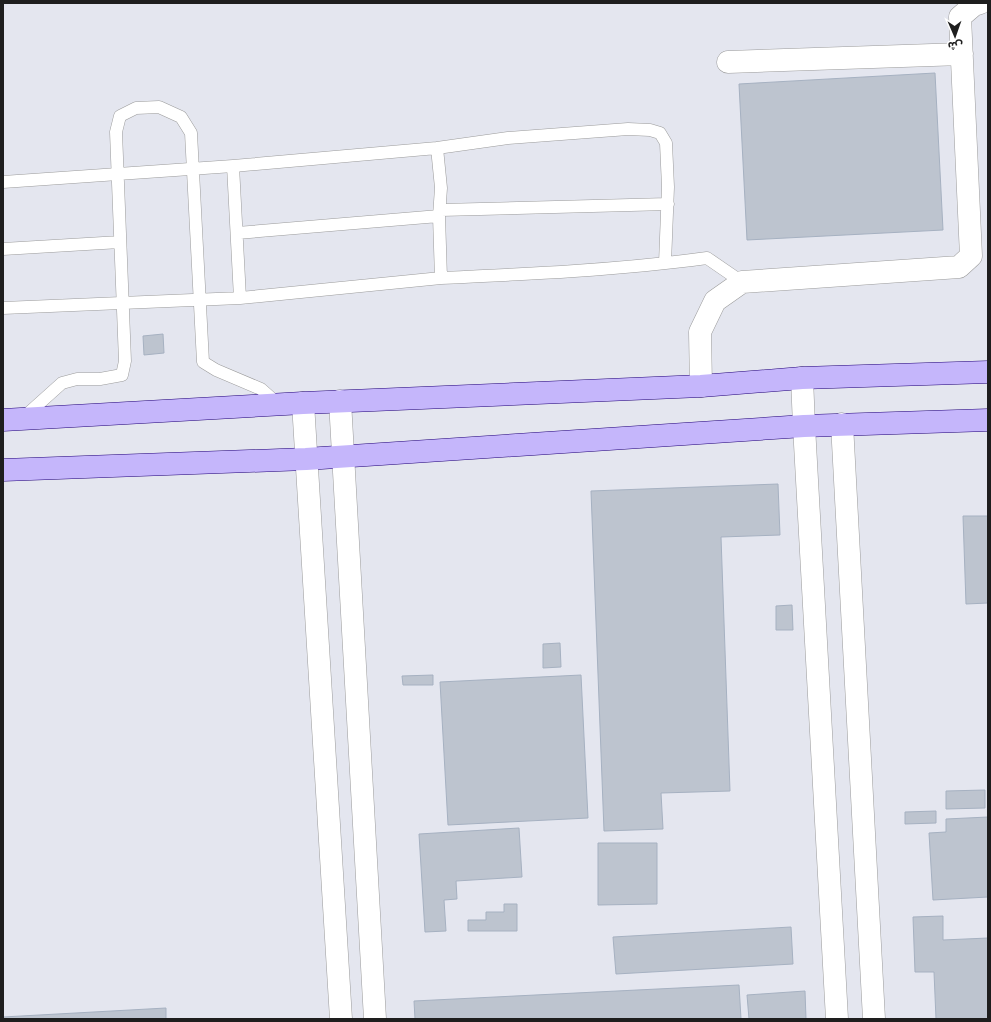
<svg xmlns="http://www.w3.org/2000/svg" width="991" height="1022" font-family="Jost,'Noto Sans Arabic',sans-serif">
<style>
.building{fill:#bdc4cf;stroke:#a6b1c1}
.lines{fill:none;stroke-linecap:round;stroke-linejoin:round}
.lane-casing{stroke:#9b9b9b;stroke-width:13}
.street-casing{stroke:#9b9b9b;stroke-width:23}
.secondary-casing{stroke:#210278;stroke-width:23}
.lane{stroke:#fff;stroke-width:12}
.street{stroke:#fff;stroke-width:22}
.secondary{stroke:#c5b6fb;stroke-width:22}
</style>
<rect width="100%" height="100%" fill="#e4e6ef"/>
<!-- building -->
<path class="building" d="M935,73l8,157 -196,10 -8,-156z
M163,334l1,19 -20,2 -1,-19z
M778,484l2,51 -59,2 9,254 -69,2 2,36 -59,2 -13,-340z
M963,516h25v87l-22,1z
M792,605l1,25h-17v-24z
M560,643l1,24 -18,1v-24z
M433,675v10h-30l-1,-9z
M581,675l7,143 -140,7 -8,-143z
M985,790v18l-39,1v-18z
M936,811v12l-31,1v-12z
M988,817v80l-55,3 -4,-67 17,-1v-13z
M519,828l3,49 -66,4 1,18 -13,1 2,31 -21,1 -6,-98z
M598,843h59v61l-59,1z
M504,904h13v27h-49v-11h18v-8h18z
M943,916v24l45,-2v81h-52l-2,-47h-19l-2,-55z
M791,927l2,37 -177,10 -3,-37z
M739,985l2,34h-326l-1,-18z
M805,991l1,28h-57l-2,-24z
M166,1008v11h-163v-2z"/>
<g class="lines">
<!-- lane casing -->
<g class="lane-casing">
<path id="lane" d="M233,166l7,132
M3,182l230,-16 204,-18
M441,210l227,-6
M237,233l202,-17
M3,249l117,-7
M665,263l3,-76 -2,-44 -6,-10 -10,-3 -22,-1 -120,9 -71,10 4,40 -2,28 2,62c89,-4 178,-8 266,-20l35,24
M3,308l237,-10 201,-20
M23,418l39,-35 15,-4h23l22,-4 3,-14 -9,-229 4,-16 16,-8 23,-1 22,10 10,16 12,229 13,8 45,19 17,15"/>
</g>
<!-- street casing -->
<g class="street-casing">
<path id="street" d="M728,62l234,-8
M802,378l2,48 33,593
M701,386l-1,-54 15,-31 27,-19 217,-15 12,-11 -11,-239 14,-12 6,-2
M340,401l35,618
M303,403l38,616
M842,424l32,595"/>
</g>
<!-- secondary casing -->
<g class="secondary-casing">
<path id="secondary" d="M3,420l300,-17 398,-17 101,-8 186,-6
M3,470l303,-11 498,-33 184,-6"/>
</g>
<!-- lane -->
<use href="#lane" class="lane"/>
<!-- street -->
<use href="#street" class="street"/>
<!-- secondary -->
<use href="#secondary" class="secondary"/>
</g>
<!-- border -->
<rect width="991" height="1022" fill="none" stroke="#1e1e1e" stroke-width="8"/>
<!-- north arrow -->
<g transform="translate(955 36) rotate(178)" stroke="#ffffff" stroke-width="3" paint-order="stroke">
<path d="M0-3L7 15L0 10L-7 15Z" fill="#1e1e1e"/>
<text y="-6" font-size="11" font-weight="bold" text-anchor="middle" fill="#1e1e1e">ش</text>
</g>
</svg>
